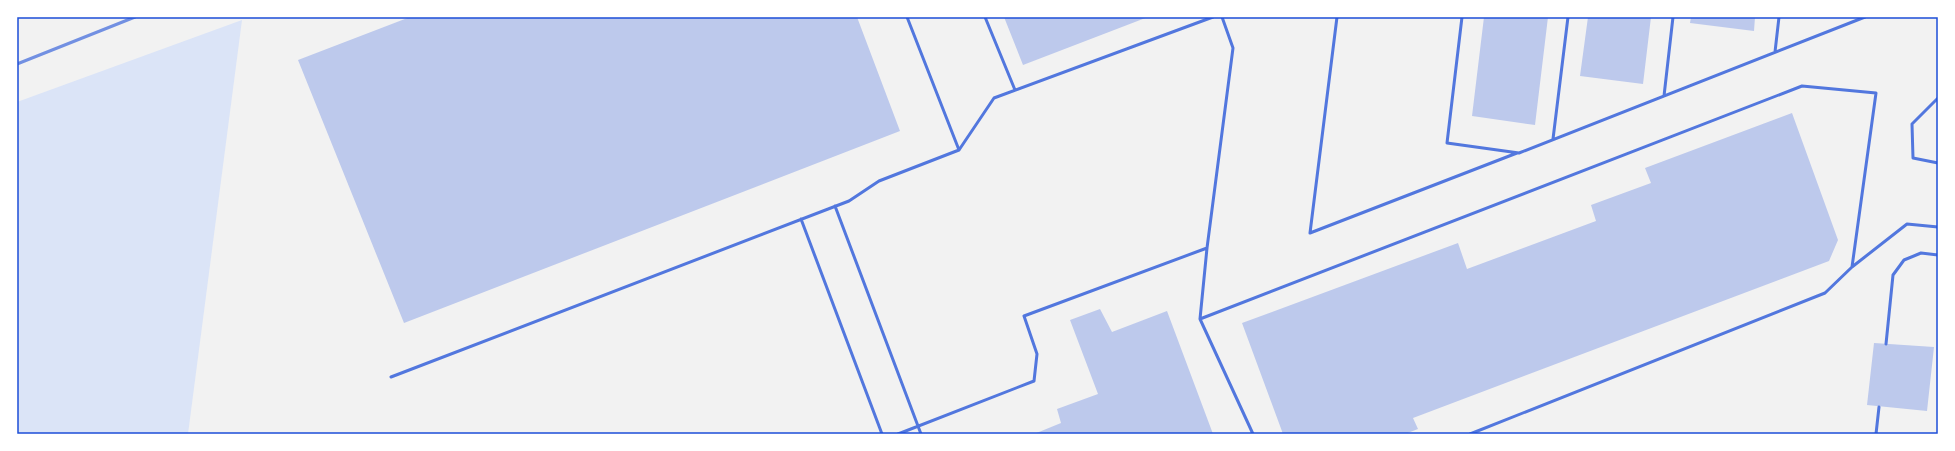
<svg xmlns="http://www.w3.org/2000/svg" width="1955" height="451" font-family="'Alegreya Sans',sans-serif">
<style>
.green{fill:#dbe4f7}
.building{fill:#bdc9ec}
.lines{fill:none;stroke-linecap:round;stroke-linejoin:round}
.service{stroke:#5277de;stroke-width:3}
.rail{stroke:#7290e2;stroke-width:3}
.neatline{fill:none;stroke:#1d4ed8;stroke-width:1.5}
</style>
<rect width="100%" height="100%" fill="#f2f2f2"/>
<!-- green -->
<path class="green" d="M242,20l-54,414h-171v-332z"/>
<!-- building -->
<path class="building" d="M410,17h447l43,114 -496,192 -106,-263z
M1004,17h144l-125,48z
M1484,17h64l-13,108 -63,-9z
M1588,17h63l-8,67 -63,-8z
M1691,17h64l-1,14 -64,-8z
M1792,113l46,127 -9,21 -416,157 5,11 -13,5h-122l-41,-111 216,-80 9,26 129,-48 -5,-16 60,-22 -6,-15z
M1100,309l12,23 55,-21 46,123h-179l27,-11 -4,-14 41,-15 -28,-74z
M1874,343l60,4 -7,64 -60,-6z"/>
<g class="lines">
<!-- service -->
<path class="service" d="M907,17l52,133
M985,17l30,73
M1222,17l11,31 -26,200 -7,71 53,115
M1337,17l-27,216 207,-80
M1462,17l-15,126 72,10 346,-136
M1775,52l4,-35
M1664,96l9,-79
M1938,98l-26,26 1,34 25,5
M1553,139l15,-122
M835,206l86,228
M801,219l81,215
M1200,319l602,-233 74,7 -24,174
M1886,344l7,-69 11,-15 17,-7 17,2
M391,377l458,-176 30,-20 80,-31 35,-52 219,-81
M898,434l136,-53 3,-27 -13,-38 183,-68
M1470,434l355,-141 27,-26 55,-43 31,3
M1876,434l3,-27"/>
<!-- rail -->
<path class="rail" d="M17,64l118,-47"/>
</g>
<!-- border -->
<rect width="1955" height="451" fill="none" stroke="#ffffff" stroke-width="36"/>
<rect x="18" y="18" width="1919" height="415" class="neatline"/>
</svg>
